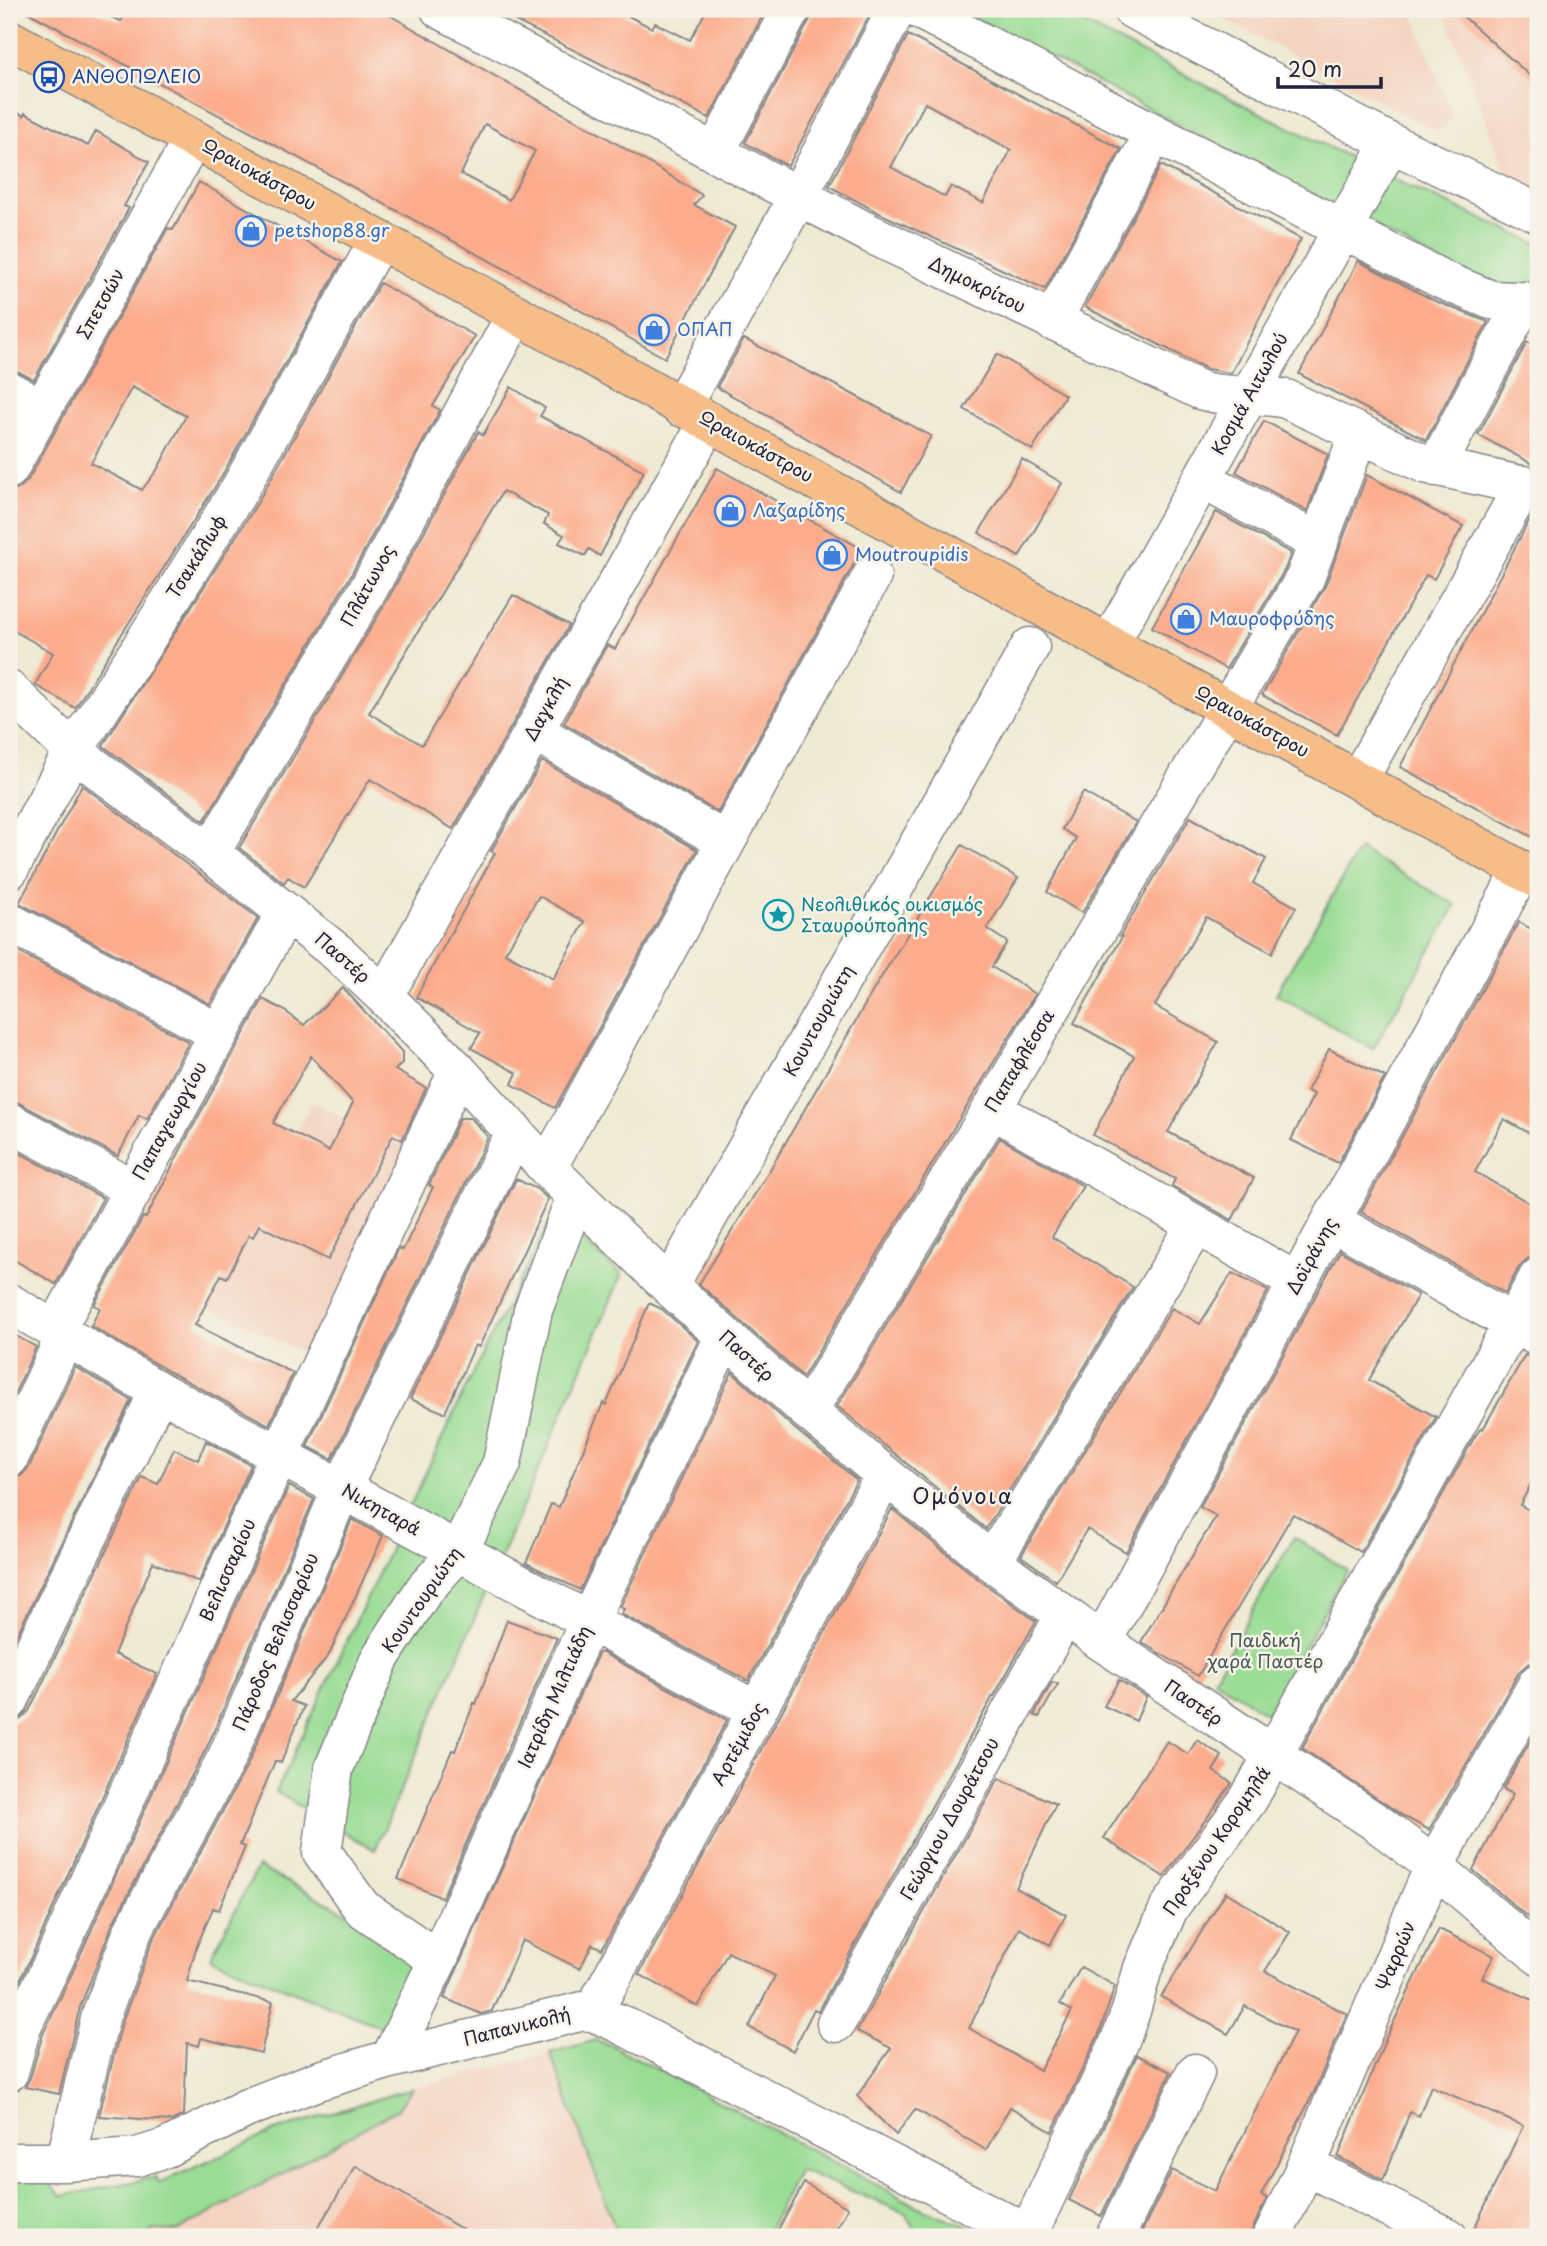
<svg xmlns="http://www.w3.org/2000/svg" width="1547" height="2246" font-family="'Playpen Sans',sans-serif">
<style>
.built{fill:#f4d3c1}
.green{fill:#99dc94;stroke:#5e7f68;stroke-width:2}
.building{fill:#fcac8c;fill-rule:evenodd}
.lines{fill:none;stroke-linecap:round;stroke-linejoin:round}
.minor-casing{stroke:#888687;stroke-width:41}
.major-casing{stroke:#888687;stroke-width:41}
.minor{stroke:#fff;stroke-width:38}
.major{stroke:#f7bd88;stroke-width:38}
.labels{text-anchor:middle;stroke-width:5;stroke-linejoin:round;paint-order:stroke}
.transit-label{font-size:18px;fill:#164399;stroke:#f7f3e8;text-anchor:start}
.street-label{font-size:18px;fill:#22223b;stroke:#f7f3e8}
.shop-label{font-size:18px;fill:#366cbe;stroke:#f7f3e8;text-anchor:start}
.culture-label{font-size:18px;fill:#0d838f;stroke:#f7f3e8;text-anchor:start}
.park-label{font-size:18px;fill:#465a56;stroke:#f7f3e8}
.quarter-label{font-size:21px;letter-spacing:2px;fill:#22223b;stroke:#f7f3e8}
</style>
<rect width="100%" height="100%" fill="#f7f3e8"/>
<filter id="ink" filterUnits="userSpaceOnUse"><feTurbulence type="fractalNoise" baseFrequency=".0143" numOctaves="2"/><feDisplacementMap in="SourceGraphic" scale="14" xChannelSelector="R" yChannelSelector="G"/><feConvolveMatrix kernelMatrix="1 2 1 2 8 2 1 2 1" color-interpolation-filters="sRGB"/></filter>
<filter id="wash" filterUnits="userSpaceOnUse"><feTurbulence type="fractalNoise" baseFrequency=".00686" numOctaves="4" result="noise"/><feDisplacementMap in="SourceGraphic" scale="28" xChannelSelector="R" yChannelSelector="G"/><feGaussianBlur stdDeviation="1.57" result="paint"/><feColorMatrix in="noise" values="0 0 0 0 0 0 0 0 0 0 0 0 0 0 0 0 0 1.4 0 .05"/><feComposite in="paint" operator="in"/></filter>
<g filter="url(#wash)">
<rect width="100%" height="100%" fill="#efead3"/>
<!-- built -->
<path class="built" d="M1205,9h206l42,109 -15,14z
M1443,9h95v179l-32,-15z
M312,1102l95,46 -97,208 -102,-49z
M550,2053l65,174 -6,10h-462l5,-7 26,1 220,-122 14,-21z"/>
<!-- green -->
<path class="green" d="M958,9h98l184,94 153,76 145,65v42l-50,1z
M1359,849l97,56 -83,144 -97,-55z
M553,1216l69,58 -247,576 -99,-58 198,-422z
M1294,1537l53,33 -80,144 -53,-35z
M258,1867l159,82 -26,82 -181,-73z
M596,2040l17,6 312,164 70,27h-76l-14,-24 -106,-44 -32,64 7,4h-165l6,-10 -65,-174z
M412,2088l-14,21 -220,122 -26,-1 -5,7h-138v-69h25l28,28 95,-19 1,5h3l114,-51z"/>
<g id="blocks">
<!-- building -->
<path class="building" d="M22,9h67l32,12 6,-12h252l128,74 92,50 103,62 -8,10 41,22 -70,131 -134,-75zM485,124l50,27 -26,49 -48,-26z
M492,9h122l38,19 3,-5 35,17 17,-31h59l-57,109z
M813,9h46l11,5 -82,152 -43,-23 65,-124z
M1455,9h83v74z
M908,35l213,114 -76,140 -164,-75 -52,-28zM925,103l86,47 -28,53 -32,-17 -6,11 -54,-30z
M9,108l15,8 1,-3 63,33 8,-15 53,31 -25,44 5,2 -95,172 -15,-8 -10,-3z
M1161,165l140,74 -70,134 -24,-4 -122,-62z
M199,182l143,80 -122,217 -145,229 -40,-23 18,-32 -44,-25v-137l11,-3 8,-8 140,-252 5,2zM132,387l54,29 -29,54 -15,20 -51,-27z
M1358,261l77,40 53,21 -62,118 -127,-66z
M380,283l95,53 -42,70 7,4 -90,167 -146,244 -101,-75 1,-2 154,-242z
M744,339l93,47 94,50 -30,56 -184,-105z
M1527,342l11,5v120l-60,-32z
M997,354l68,41 -33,55 -68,-41z
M511,387l34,21 -5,8 104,55 -44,85 -11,-7 -4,7 -26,-13 5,-8 -20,-11 4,-9 -45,-24 -134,222 53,32 91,-150 56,30 -116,204 -83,-50 -66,108 -16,-10 -4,6 -45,-35 149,-249 90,-167 5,3z
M1264,421l64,33 -21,57 -71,-39z
M1022,459l40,24 -43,74 -40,-24z
M717,468l145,81 -144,263 -154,-89 43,-78 8,4z
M1367,475l96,51 -29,53 -8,-4 -89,160 -75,-40 63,-109z
M1538,510v330l-138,-73 134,-256z
M1216,512l75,41 -6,16 -59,100 -74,-42z
M542,761l155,89 -142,258 -43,-24 5,-11 -46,-25 9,-15 -64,-36 79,-144 -4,-2zM539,896l46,26 -32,57 -48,-26z
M82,785l176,133 -48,86 -191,-101z
M1083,792l53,30 -54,91 -35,-21 29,-54 -14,-9z
M1190,817l76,42 -13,24 43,24 -24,46 -66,-36 -51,89 63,36 -50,90 86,46 -22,42 -60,-34 3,-7 -82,-44 41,-79 -60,-33 48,-86 -2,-1z
M962,845l56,33 -31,51 20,13 -15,25 43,27 -232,383 -104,-93 69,-111 106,-184z
M1519,922l19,11v205l-34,-19 -29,53 63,36v48l-11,3 -8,8 -14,26 -144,-81z
M9,947l180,95 -42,77 -8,-4 -21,41 -99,-53 -10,-3z
M343,988l59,64v11l-7,7 31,18 -24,52 -9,-5 -65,125 -69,-35 -6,12 -4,-2 -22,43 -6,-3 -26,50 98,48 -24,52 -99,-53 -79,-46 9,-18 -6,-3 49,-88 3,1 40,-79 77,-140 19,10 22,16zM311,1056l42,47 -24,48 -56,-28z
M1329,1049l56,28 -47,86 -47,-23 23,-46 -7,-3z
M460,1118h11l17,19 -156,322 -25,-13 92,-198 4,2 30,-63 -4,-2z
M1000,1138l83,48 -31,51 81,50 -147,242 -149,-123z
M9,1147l94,51 -47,86 -47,-27z
M516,1179l21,10 11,10 -69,148 -4,-2 -30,68 -35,-14z
M1340,1251l78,44 -49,85 67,37 -75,135 -68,-38 -95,162 -57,-34 75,-126 -16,-9z
M1232,1273l36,18 -142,261 -39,-23 -31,52 -35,-25 151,-248 28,16z
M649,1303l13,6 36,32 -118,249 -54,-27 25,-59 8,3 44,-104 3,2z
M9,1332l27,15 -27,59z
M1525,1355l13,4v111l-18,35 18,10v146l-10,3 -9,8 -90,158 -24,-13 -103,-69 172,-310 7,-10 2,1z
M75,1367l56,33 -122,251v-172l12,-3 8,-9z
M732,1372l62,56 63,52 -109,201 -127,-67 3,-5 -4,-2z
M206,1441l45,24 -52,117 -46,-20 -39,92 43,20 -123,277 -25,52v-280l12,-4 8,-8 113,-234 16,7 16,-35 24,11z
M289,1486l25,13 -107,248 -94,176 -33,84 -21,87 -34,-7 5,-9 13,-44 31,-65z
M892,1509l86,70 58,42 -42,75h-1l-175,315 -4,-2 -21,42 -44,-24 26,-51 -47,-24 -30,55 -59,-33z
M352,1519l31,17 -54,119 -38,46 13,5 -23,57 -6,-2 -35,84 5,2 -26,63 -6,-2 -17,40 -9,33 86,21 -12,51 -60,-15 -2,8 -12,-3 -3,72 -13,6 -72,-5 23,-94 31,-82 94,-174z
M507,1620l50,18 -115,260 -44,-19 54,-129 3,1 19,-48 2,1z
M601,1652l126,68 -125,229 -10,-5 -12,25 -58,-29 -30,71 -11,3 -37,-16 154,-344z
M1119,1680l27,17 -10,24 -32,-15z
M1052,1682l6,2 -19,33 -5,-2z
M1538,1727v195l-13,-7 -52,-45 40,-76 -10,-5z
M1197,1740l25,16 -9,15 19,12 -68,94 -60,-39 63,-97 21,13z
M999,1778l57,26 -40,84 50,27 -16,30 -31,-17 -50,100 71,42 32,-59 -12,-7 21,-37 34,19 -16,48 -47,98 -42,-25 -24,43 -71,-41 -19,26 -39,-39 34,-48 -34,-17z
M1226,1892l64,40 -25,39 82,43 -33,78 -53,103 6,3 -18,39h-105l-4,-2 32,-65 43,21 80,-159 -50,-26 -17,28 -67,-37z
M1439,1929l55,27 -12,22 56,24v224l-5,11h-63l53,-111 -92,-40 -12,30 -9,-4 -27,68 -45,-23 48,-119z
M1137,2055l34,17 -70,144 -32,-16z
M356,2166l119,71h-163z
M804,2183l44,25 -16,29h-58z"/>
</g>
</g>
<g filter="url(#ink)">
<use href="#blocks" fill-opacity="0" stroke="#888687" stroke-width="2"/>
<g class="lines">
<!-- minor casing -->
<g class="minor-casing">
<path id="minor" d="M440,9l431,225 329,156c28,9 57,2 86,9l139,65 113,25
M918,9l236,124 291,148 46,19 47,2
M1132,9l259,134 147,70
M715,153l76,-144
M1052,321l102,-188
M9,391l33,18
M681,407l117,-210 99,-188
M1436,467l88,-166
M9,469l184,-330
M1202,479l117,64
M1109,644l282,-501
M9,690l64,61 137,102 128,100 46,43 74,75 89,97 122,118 139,125 77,64 107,87 110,80 275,181 57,43 104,89
M534,731l191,110
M1358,780l166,-295
M210,853l159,-265 147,-274
M9,870l64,-119 65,-99 101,-162 140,-250
M9,922l210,111
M384,996l325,-575
M992,1109l305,173
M9,1122l124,67
M547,1168l325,-592
M1331,1221l207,116
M669,1286l361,-639
M9,1303l150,88 598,320
M55,1331l231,-419
M808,1411l184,-302 313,-531 54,-145
M9,1458l56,-122
M992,1562l204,-337
M1102,1642l420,-772
M9,1701l150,-310
M438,1960l-76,-52 -40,-56 12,-84 46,-110 44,-68 34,-38 44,-89 31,-153 43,-114
M593,2012l292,-537
M836,2023l229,-408
M390,2059l48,-99 151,-339 135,-284
M9,2072l13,-46 32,-66 225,-505 179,-384
M9,2162h56l72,-5 29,-9 81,-40 70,-27 73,-22 193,-48 10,1 27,12 414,213
M65,2162l36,-147 32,-84 94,-174 115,-269 173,-356
M1306,2166l142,71
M1028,2234l91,-191 12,-32 12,-43 26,-60 79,-108 290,-522
M1115,2237l80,-164
M1272,2237l34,-71 128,-300 104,-183"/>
</g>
<!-- major casing -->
<g class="major-casing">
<path id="major" d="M9,39l507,275 593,330 429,235"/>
</g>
<!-- minor -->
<use href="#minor" class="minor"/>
<!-- major -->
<use href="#major" class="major"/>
</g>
</g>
<!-- icons -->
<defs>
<g id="bus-ring" transform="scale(1.575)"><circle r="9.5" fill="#f7f3e8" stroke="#1a4fb4" stroke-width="1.5"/><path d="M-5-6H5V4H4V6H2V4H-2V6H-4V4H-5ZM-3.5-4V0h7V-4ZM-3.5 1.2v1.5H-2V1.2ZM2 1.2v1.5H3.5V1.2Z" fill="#1a4fb4"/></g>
<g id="shop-ring" transform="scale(1.575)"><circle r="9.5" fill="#f7f3e8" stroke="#3f7fe0" stroke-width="1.5"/><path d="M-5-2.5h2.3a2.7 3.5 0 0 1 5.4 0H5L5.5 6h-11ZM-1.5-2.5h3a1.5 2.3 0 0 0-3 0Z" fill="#3f7fe0"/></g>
<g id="sight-ring" transform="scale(1.575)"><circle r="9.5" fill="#f7f3e8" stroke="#0f9aa8" stroke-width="1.5"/><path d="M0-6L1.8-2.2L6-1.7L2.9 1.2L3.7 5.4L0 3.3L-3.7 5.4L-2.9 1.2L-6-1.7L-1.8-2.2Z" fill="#0f9aa8"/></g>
</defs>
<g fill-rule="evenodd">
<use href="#bus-ring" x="49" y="77"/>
<use href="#shop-ring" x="251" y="231"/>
<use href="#shop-ring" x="654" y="330"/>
<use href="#shop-ring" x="730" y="511"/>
<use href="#shop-ring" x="832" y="555"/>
<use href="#shop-ring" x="1186" y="619"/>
<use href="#sight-ring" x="778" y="915"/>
</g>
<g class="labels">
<!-- transit labels -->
<g class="transit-label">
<text x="72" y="83">ΑΝΘΟΠΩΛΕΙΟ</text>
</g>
<!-- street labels -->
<g class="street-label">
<text transform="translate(259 175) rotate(29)" y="6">Ωραιοκάστρου</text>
<text transform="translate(977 285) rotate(26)" y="6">Δημοκρίτου</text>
<text transform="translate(101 304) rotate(-61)" y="6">Σπετσών</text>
<text transform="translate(1250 394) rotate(-61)" y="6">Κοσμά Αιτωλού</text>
<text transform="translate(756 447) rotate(29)" y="6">Ωραιοκάστρου</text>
<text transform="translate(197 557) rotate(-58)" y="6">Τσακάλωφ</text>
<text transform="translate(368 586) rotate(-61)" y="6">Πλάτωνος</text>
<text transform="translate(546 709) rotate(-61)" y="6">Δαγκλή</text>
<text transform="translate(1252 722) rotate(29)" y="6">Ωραιοκάστρου</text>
<text transform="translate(342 958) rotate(41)" y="6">Παστέρ</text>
<text transform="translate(819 1021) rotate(-61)" y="6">Κουντουριώτη</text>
<text transform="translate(1020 1061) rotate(-59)" y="6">Παπαφλέσσα</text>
<text transform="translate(170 1121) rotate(-61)" y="6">Παπαγεωργίου</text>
<text transform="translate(1312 1256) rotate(-61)" y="6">Δοϊράνης</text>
<text transform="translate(746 1356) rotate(42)" y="6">Παστέρ</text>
<text transform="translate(381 1510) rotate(29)" y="6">Νικηταρά</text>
<text transform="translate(228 1570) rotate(-66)" y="6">Βελισσαρίου</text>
<text transform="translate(422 1600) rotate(-55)" y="6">Κουντουριώτη</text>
<text transform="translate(276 1642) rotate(-67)" y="6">Πάροδος Βελισσαρίου</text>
<text transform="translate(555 1697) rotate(-66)" y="6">Ιατρίδη Μιλτιάδη</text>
<text transform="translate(1193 1703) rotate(34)" y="6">Παστέρ</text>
<text transform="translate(739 1744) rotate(-61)" y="6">Αρτέμιδος</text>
<text transform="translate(950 1819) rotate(-61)" y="6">Γεώργιου Δουράτσου</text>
<text transform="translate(1217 1841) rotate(-56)" y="6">Προξένου Κορομηλά</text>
<text transform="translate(1396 1956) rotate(-67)" y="6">Ψαρρών</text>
<text transform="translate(517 2027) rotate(-14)" y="6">Παπανικολή</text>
</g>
<!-- shop labels -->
<g class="shop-label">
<text x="274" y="237">petshop88.gr</text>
<text x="677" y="336">ΟΠΑΠ</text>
<text x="753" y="517">Λαζαρίδης</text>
<text x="855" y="561">Moutroupidis</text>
<text x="1209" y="625">Μαυροφρύδης</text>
</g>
<!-- culture labels -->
<g class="culture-label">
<text x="801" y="911">Νεολιθικός οικισμός<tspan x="801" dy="21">Σταυρούπολης</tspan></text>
</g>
<!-- park labels -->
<g class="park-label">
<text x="1265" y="1647">Παιδική<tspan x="1265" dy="21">χαρά Παστέρ</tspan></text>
</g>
<!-- quarter labels -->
<g class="quarter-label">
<text x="963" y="1504">Ομόνοια</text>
</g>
</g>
<!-- margin -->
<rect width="1547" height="2246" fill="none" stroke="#f7f3e8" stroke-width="35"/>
<!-- scale -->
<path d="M1278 77v10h103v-10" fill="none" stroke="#22223b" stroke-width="3.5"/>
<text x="1288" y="77" font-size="21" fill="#22223b" stroke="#f7f3e8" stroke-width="5" paint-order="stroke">20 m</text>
</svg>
